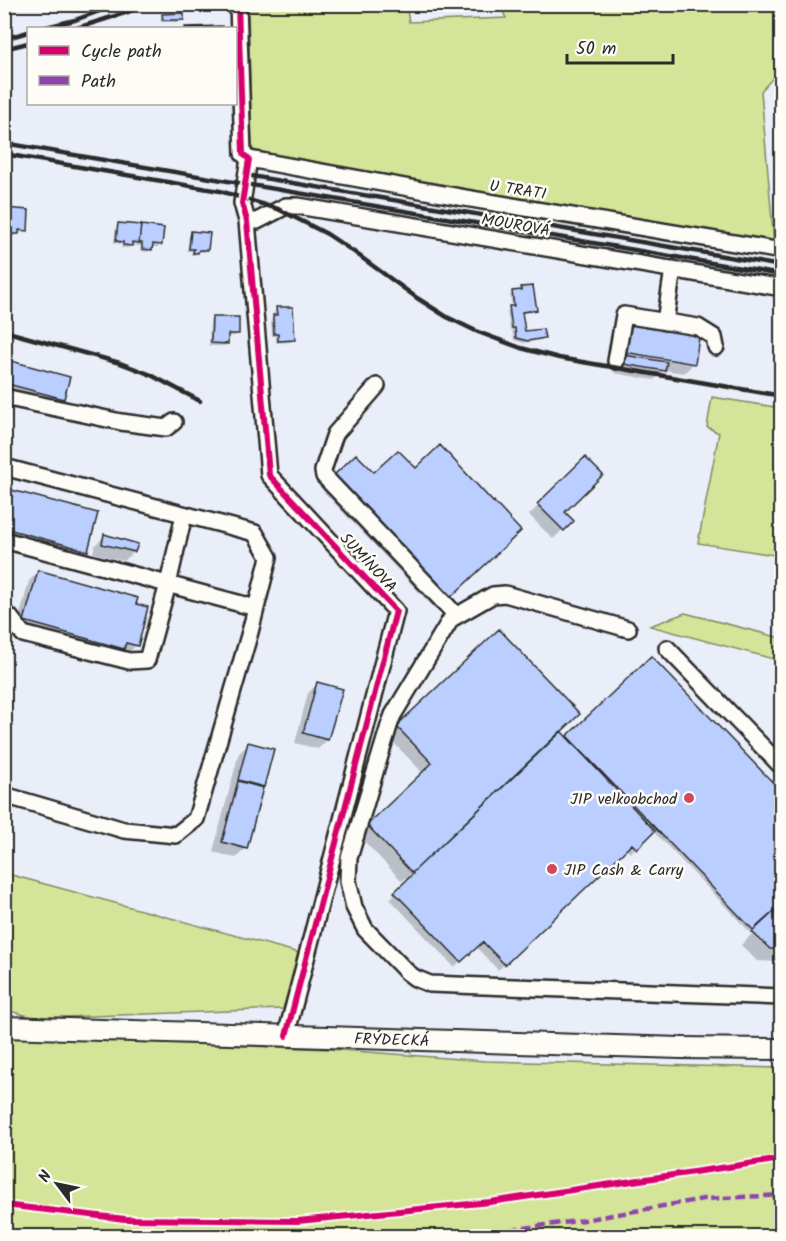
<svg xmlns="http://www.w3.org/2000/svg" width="786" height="1241" font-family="Kalam,sans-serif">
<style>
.green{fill:#d4e498;stroke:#808862;stroke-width:1.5}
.shadow{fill:#0003}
.building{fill:#bacfff;stroke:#2b2b2b;stroke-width:1.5}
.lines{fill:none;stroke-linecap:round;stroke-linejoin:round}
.minor-casing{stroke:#2b2b2b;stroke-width:20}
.major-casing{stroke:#2b2b2b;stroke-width:24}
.minor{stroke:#fdfcf7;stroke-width:15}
.major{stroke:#fdfcf7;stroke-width:20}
.rail{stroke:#2b2b2b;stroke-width:4.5}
.quiet{stroke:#8e44ad;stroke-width:4.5;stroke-dasharray:9 4.5;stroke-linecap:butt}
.cycleway-casing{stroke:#fdfcf7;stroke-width:10}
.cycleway{stroke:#d6006c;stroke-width:6}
.poi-dot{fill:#d1495b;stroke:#fdfcf7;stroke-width:2}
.labels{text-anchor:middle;stroke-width:5;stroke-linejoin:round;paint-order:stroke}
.street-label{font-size:16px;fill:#2b2b2b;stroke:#fdfcf7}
.poi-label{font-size:16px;fill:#2b2b2b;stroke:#fdfcf7;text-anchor:end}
</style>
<rect width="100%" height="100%" fill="#e9eef9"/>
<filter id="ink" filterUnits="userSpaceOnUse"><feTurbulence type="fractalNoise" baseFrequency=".0167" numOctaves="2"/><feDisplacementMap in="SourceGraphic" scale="12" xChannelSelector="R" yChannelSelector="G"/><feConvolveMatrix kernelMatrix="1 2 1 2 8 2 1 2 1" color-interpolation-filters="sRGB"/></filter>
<g filter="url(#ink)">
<!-- green -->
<path class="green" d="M250,4l156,1 3,17 97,-4 -7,-14 282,1v64l-20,22 13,153 -522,-94 -4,-140z
M712,397l69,11v148l-83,-13 21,-110 -12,-6z
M685,613l96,25v23l-131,-35z
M4,873l296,80 -17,56 -246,9 -32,-8z
M5,1037l323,12 157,12 296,7v168h-776z"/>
<!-- shadow -->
<path class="shadow" d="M435,4h35v2l-3,3 -32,-1z
M163,15l20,4 -3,3h-19l-1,-4z
M4,210l22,20 -3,3 -5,-1 -3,4h-8v-2h-1z
M118,224l44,5 -2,16 -2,2h-7l-3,5 -8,-1 1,-5 -10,-1 -3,3h-7l1,-4 -8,-1 2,-16z
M191,233l16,17 -3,2h-6l-4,3h-3l1,-4h-5l2,-15z
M522,289l13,20 -3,3 -11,1 3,20 19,4 -2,3 -17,3 -10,-3 -2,-10h-2l-3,-19 5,-3 -2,-13 3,-2 6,-2z
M276,309l17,31 -2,2 -15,1v-7h-4l-1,-17 3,-3v-4z
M212,318l25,15 -2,3h-8l-1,7 -2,3h-15l1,-25z
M620,334l73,30 -9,9 -20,-3 -10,10 -40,-7z
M4,360l59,38 -13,13 -46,-13z
M356,456l18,18 42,-4 90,73 -70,67 -114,-120z
M585,459l-22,53 9,9 -19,18 -24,-24z
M4,489l82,61 -9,10 -73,-20z
M105,536l29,16 -10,9 -31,-8 2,-8z
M38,572l96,33 2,40 -9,10 -111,-25 13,-49z
M651,658l131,136v168l-25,-1 -16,-16 18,-18 -2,-2 -7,7 -97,-101 -23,22 -4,-4 -128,121 -22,-23 -22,20 -64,-68 18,-18 -3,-3 -3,3 -44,-46 65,-62 -35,-36 10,-10 161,5 7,7z
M317,684l10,56 -9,9 -23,-6 13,-50z
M249,744l23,6 -26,98 -10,10 -23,-6 26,-99z"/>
<!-- building -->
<path class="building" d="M437,4h34v3l-34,-1z
M184,13v7h-21l-1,-6z
M222,26v2h-37v-1z
M4,208l25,2 -1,21 -9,-1v4h-10l-1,-5h-4z
M118,223l23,2 -2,18 -7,-1v4l-9,-1v-3l-7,-1z
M141,225l23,3 -2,17 -9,-1 -1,6 -10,-1v-6h-3z
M191,231l19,2 -2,17h-9l-1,3h-5l1,-4h-5z
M533,286l4,24 -15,2 3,19 18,-2 2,9 -17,3 -12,-3 -1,-10h-3l-3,-22h5l-2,-15 10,-1 -1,-3z
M276,307h17l2,33 -17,1v-7h-4l-1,-19h4z
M212,317h27v17h-11v10l-17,-1z
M629,323l58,10v1l12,3 -4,27 -71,-12z
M624,355l43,7 -2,9 -42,-7z
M4,359l66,18 -6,22 -60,-16z
M440,445l53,57 2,-1 -1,1 27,29 -71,67 -117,-122 23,-22 18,18 24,-22 18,18z
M585,457l18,18 -38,37 9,9 -10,10 -27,-27z
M4,488l94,25 -10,38 -84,-23z
M104,534l34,10 -3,8 -33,-8z
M38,570l100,28 -2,6 12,3 -10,39 -12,-3 -2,6 -100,-28z
M499,629l81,85 -168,159 -45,-48 65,-62 -36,-37z
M651,656l131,136v112l-29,26 -186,-194z
M317,682l26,7 -15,51 -25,-7z
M561,731l94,100 -18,18 -5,-5 -127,121 -22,-23 -22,20 -67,-70 19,-18 -1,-1z
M248,742l26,7 -10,38 -26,-7z
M238,781l25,7 -16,61 -25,-7z
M782,904v45h-12l-18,-17z"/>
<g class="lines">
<!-- minor casing -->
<g class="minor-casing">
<path id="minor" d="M238,4l5,150 6,5 -7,44 5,18 22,254 127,136 -110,425
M249,159l216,39 317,53
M247,221h10l29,-15h12l484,82
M665,322l8,-53
M616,361l8,-46 74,12 16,10 2,10
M377,386l-42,48 -11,33 -1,4 1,5 132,139
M4,397l117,25 45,6 8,-6
M4,467l251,66 14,24 -19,75 -54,187 -20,16 -52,-5 -120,-35
M4,540l252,68
M4,615l6,2 13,17 106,27 18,-1 21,-76 16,-69
M628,629l-123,-35 -12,1 -42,24 -58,96 -4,11 -40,132 -1,23 6,26 11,22 42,43 8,6 15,6 352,13
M667,648l115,119"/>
</g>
<!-- major casing -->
<g class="major-casing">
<g id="major">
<path id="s1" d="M4,1027l677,21 101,1"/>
</g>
</g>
<!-- minor -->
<use href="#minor" class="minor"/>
<!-- major -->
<use href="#major" class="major"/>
<!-- rail -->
<path class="rail" d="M42,28l33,-8 44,-16
M77,28l51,-16 17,-8
M4,39l24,-7
M4,49l24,-6
M4,143l778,132
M4,154l216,37 58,18 49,25 27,18 63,46 30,19 31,15 43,16 38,10 223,38
M246,175l536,91
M4,331l116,32 29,11 51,27"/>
<!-- quiet -->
<path class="quiet" d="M443,1236l51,-4 90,-12 119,-21 79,-4"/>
<!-- cycleway casing -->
<g class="cycleway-casing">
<path id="cycleway" d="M238,4l5,150 6,5 -7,44 5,18 22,254 127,136 -110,425
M4,1205l121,14 173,2 192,-19 292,-43"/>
</g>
<!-- cycleway -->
<use href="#cycleway" class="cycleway"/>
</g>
</g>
<!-- markers -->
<g class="poi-dot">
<circle cx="689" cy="798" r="6"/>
<circle cx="552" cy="869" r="6"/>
</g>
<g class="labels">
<!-- street labels -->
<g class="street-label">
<text transform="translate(518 189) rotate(9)" y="6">U TRATI</text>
<text transform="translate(516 224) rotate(10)" y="6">MOUROVÁ</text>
<text transform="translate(369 562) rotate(47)" y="6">SUMÍNOVA</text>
<text dy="6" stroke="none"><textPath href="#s1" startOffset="388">FRÝDECKÁ</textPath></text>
</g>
<!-- poi labels -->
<g class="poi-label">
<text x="677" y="804">JIP velkoobchod</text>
<text x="564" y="875" text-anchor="start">JIP Cash &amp; Carry</text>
</g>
</g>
<!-- margin -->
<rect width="786" height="1241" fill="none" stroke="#fdfcf7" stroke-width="24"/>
<rect x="12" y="12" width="762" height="1217" fill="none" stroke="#2b2b2b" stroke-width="2" filter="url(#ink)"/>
<!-- legend -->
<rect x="27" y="27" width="210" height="78" fill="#fdfcf7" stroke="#a9a8a5" stroke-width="1.5"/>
<rect x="39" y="46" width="30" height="9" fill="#d6006c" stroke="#a9a8a5" stroke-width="1.5"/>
<text x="81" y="57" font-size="18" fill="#2b2b2b">Cycle path</text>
<rect x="39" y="76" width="30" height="9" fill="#8e44ad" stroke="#a9a8a5" stroke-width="1.5"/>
<text x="81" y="87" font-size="18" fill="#2b2b2b">Path</text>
<!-- north arrow -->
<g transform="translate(57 1184) rotate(302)" stroke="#fdfcf7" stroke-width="4.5" paint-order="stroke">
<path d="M0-4.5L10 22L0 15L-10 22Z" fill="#2b2b2b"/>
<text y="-9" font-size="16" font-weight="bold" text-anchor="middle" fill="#2b2b2b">N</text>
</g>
<!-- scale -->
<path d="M567 54v9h106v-9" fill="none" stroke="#2b2b2b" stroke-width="3"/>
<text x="576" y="54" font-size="18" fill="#2b2b2b" stroke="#fdfcf7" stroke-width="4.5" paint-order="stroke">50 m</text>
</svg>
